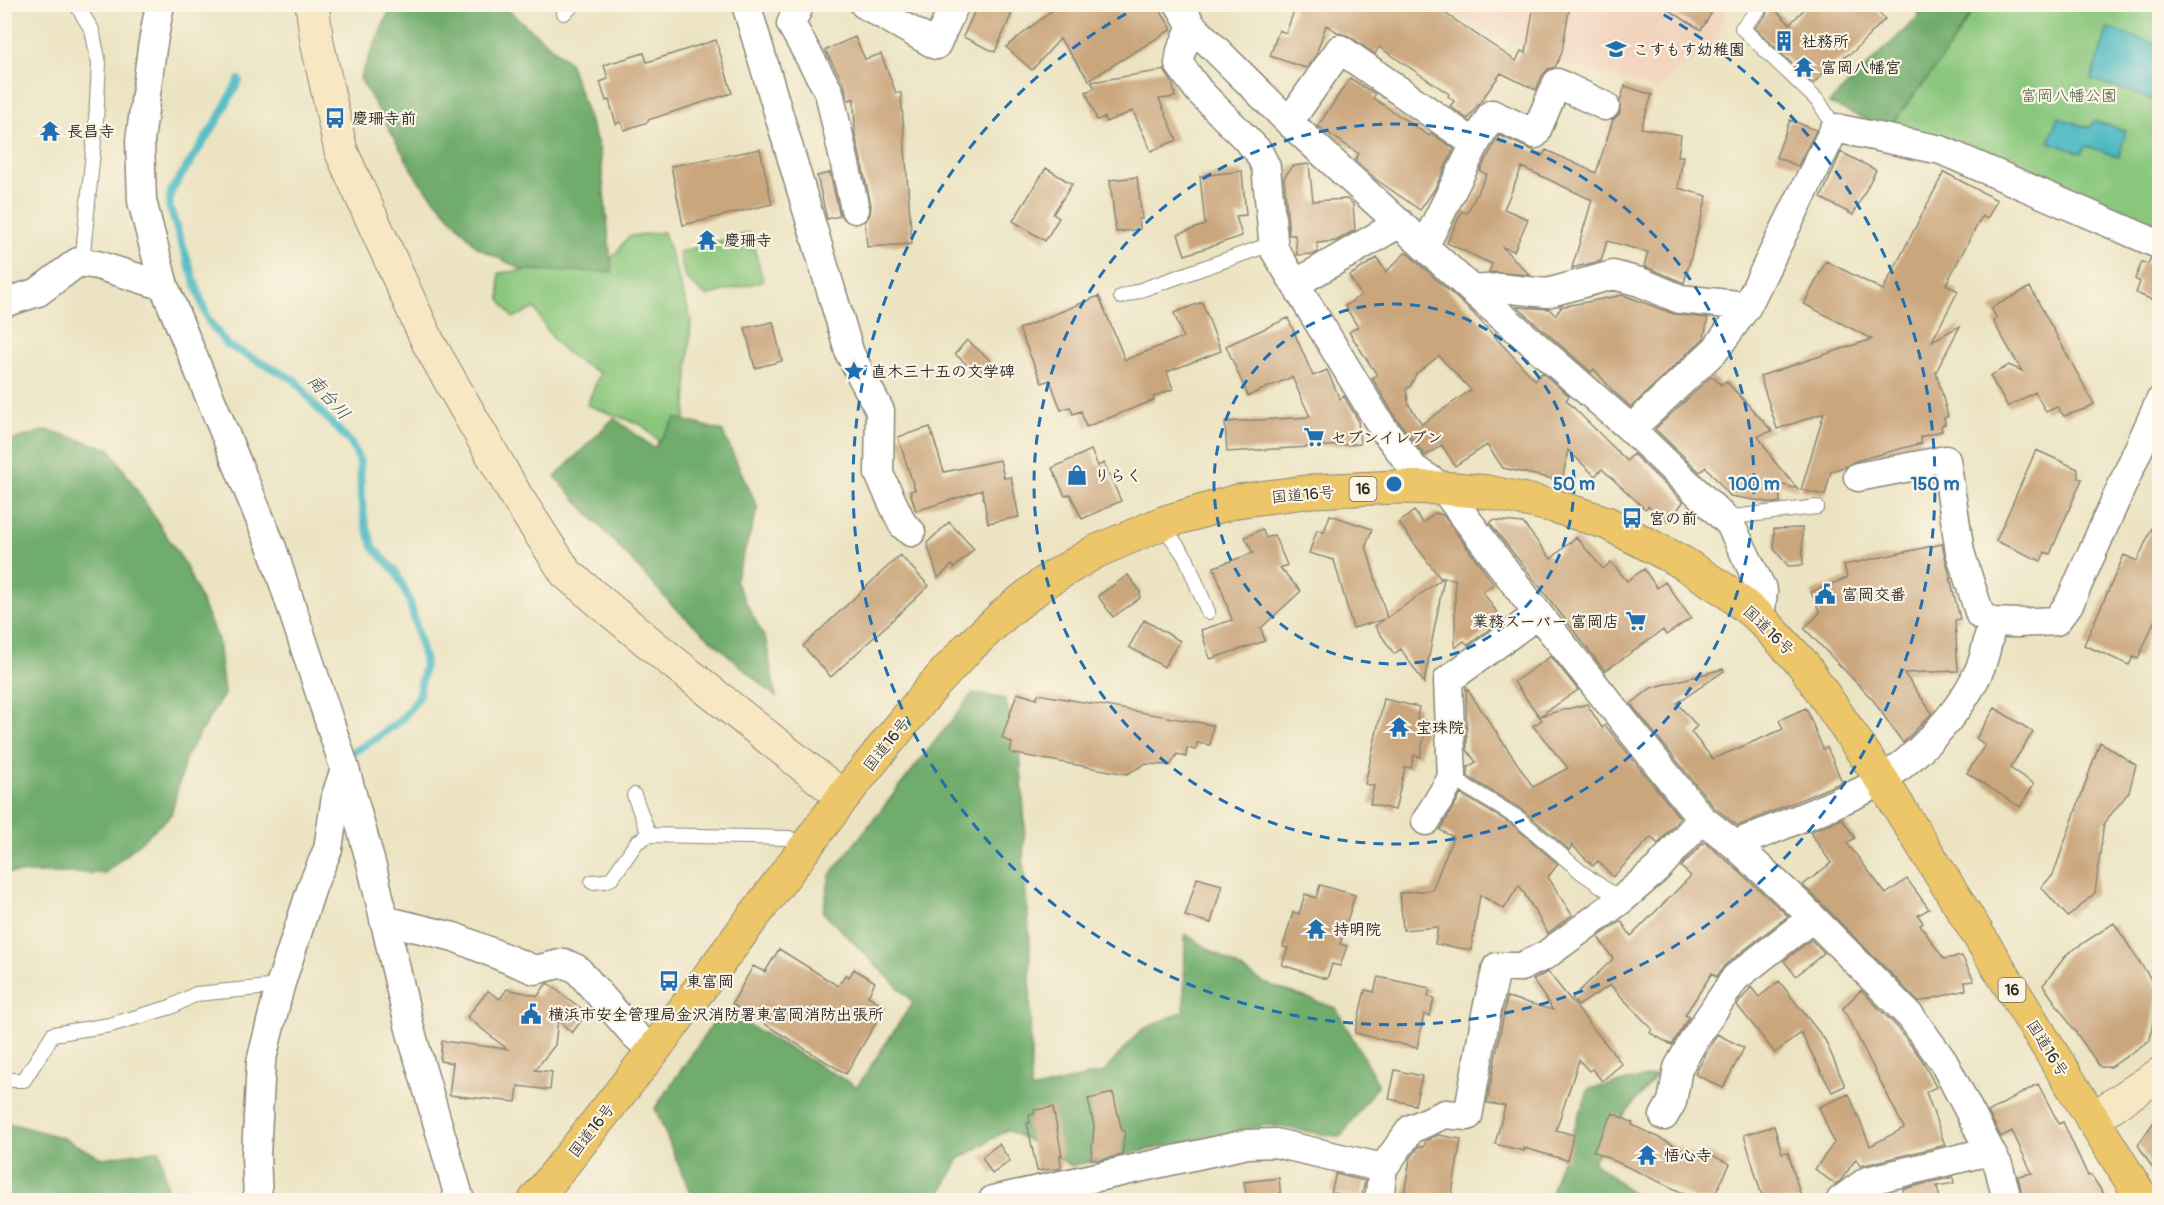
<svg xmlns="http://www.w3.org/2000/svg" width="2164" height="1205" font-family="Pangolin,'Klee One',sans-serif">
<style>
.built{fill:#f2d4be}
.green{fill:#8ac77d;stroke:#5a7954;stroke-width:1.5}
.forest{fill:#6fac6c;stroke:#4d6c4c;stroke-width:1.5}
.water{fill:#4cbac3;stroke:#3c7277;stroke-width:1.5}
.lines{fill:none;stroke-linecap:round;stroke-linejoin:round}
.stream{stroke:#4cbac3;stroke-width:8}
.building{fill:#caa67d;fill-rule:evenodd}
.lane-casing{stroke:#8b8776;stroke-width:16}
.street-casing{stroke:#8b8776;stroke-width:31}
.secondary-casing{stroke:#8b8776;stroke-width:35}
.highway-casing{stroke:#8b8776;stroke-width:35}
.lane{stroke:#fff;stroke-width:14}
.street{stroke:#fff;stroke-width:28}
.secondary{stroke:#f7e8c3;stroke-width:33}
.highway{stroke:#ecc669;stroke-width:33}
.ring{fill:none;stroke:#1f6fb2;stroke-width:3;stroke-dasharray:10 8}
.labels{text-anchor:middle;stroke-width:4.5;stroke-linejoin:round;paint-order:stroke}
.shield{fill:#fcf5e5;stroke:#6a6863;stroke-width:1.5}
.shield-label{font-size:15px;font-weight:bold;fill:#2b2b2b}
.poi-label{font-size:16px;font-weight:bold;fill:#2b2b2b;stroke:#fcf5e5;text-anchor:start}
.park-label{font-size:16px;fill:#485a44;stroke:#fcf5e5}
.street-label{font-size:16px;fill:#2b2b2b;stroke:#fcf5e5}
.water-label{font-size:18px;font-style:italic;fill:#375d60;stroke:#fcf5e5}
.centre{fill:#1f6fb2;stroke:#fcf5e5;stroke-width:3}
.ring-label{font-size:18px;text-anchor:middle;font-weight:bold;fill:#1f6fb2;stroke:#fcf5e5;stroke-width:4.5;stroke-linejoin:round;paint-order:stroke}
</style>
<rect width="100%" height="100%" fill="#fcf5e5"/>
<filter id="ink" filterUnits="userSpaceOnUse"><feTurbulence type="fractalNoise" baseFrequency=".0167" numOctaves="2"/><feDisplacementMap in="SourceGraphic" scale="12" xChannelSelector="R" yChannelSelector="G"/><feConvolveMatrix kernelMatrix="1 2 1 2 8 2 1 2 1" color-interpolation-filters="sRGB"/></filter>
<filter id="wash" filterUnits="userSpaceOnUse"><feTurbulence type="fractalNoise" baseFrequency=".008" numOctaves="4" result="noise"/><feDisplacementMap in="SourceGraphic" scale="24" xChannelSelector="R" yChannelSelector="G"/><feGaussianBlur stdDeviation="1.35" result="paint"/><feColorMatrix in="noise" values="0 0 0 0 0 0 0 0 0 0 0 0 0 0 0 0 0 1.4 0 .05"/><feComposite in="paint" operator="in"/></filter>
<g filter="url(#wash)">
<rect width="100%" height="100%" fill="#ebe3c1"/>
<!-- built -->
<path class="built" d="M1447,4l280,1 -11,35 -59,50 -111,-32 -100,-48z"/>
<!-- green -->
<path class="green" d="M1977,5h182v220l-229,-87 -43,-9 48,-60z
M664,232l27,87 -7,119 -17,11 -25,-24 -55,-20 13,-32c-37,-18 -47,-29 -65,-65l-22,10 -13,-19 -1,-26 110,-11 20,-26z
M750,233l13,48 -57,15 -21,-18 -6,-26z"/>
<!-- forest -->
<path class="forest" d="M392,5h110l67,57 31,89 12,121 -89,-2 -45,-22 -60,-68 -58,-102z
M1910,5h67l-42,64 -48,60 -58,-26 91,-88z
M614,418l40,30 22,-30 46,13 36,77 -23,73 31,60 10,56 -101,-89 -120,-131z
M47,430l63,19 75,115 33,76 6,54 -38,62 -15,59 -66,58h-100v-431z
M973,693l32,6 15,54 5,72 -2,33 7,84 1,148 73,-18 37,-42 43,-19 1,-77 79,49 72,25 42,76 -37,53 -73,-12 -197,41 -37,-23 -27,-13 -48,29 -22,41h-244l-38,-92 67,-98 135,77 56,-85 -90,-90 7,-37z
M1657,1075l-38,46 -26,40 42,34v5h-86l9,-30 31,-81z
M6,1122l57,16 39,20 58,-8 9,50h-164l-1,-76z"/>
<!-- water -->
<path class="water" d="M2108,28l51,17v57l-68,-23z
M2058,117l31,11 5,-7 32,10 -7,26 -33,-11 -5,7 -32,-11z"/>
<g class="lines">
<!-- stream -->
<path class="stream" d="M239,80l-22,41 -46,70 -2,15 39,114 19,25 68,35 23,29 33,34 9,19 1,35 4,26 9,25 22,24 14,30 15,61 -7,35 -17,22 -26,19 -24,14"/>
</g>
<g id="blocks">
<!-- building -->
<path class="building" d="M978,4h38l-21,48 -32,-15z
M1060,4h96l16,25 -83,51 -29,-41 -28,31 -26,-23z
M1289,4h142l85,57 5,-10 5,2 8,-49h36l-8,48 -7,15 -7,2 -6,7 -6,14 -35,-17 -33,46 -18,-13 4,-5 -6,-5 1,-2 -70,-47 -4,7 -26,-18 -10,-3 -13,-8 -10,30 -10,13 -36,-12 9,-26 7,3 9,-25z
M1659,4h58l-16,26z
M1767,4h2l21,20 19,-20h61l15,15 -32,33 -21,12 -19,20 -58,-56 11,-13 2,-5z
M855,37l10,22 16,-5 15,39h5l11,151 -45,3 -2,-25 5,-8 1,-9 -16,-71 -1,-35 -6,1 -4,-16 -19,-34z
M716,40l16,53 -84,27v2l-24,8 -3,-8 -5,2 -7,-24 -3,1 -6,-19 8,-3 -4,-14 40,-12 3,9z
M1164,70l9,14 2,13 -16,2 18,41 -26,11 -18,-40 -27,11 -1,-5 -8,3 -11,-28 9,-4 -4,-6z
M1350,78l25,16 -2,4 56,38 2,-3 23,16 -20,41 -14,20 -43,-30 -22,-20 4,-6 -41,-28z
M1625,86l27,9 -11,33 40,7 -3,21h5l-5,32 29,8 -23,87 -40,-17 4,-14 -41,-11 -6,20 -29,7 20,-68 -70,-33 -18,42 24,10 -14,32 -12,-4 28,28 -41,-3 3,-8 -45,-21 15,-32 5,2 20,-39 -7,-3 19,-36 44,20 3,-5 50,23 17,-53 7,-7v-12z
M1790,120l26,10 -18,36 -22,-9z
M760,149l12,55 -89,21 -12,-59z
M1841,152l35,18 -23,45 -32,-17z
M1309,164l4,37 34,-2 6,5 2,26 -19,11 -19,2 1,9 -4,2 -17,1 -2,-20h-6l-5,-57 8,-12z
M1046,168l26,16 -19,30 6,4 -14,23 -32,-20z
M1242,171l4,44 -10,1 6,20 -57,19 -7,-21 27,-9 -5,-49z
M1944,172l53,28 -10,19 -5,-3 -36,68 12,7 -26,50 28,-15 -24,46 12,44 -4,2 1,6 -4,2 1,5 -22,6 2,6 -67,18 -10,6 -14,4 -6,24 -24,-5 23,-77 -47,16 -17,-53 112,-37 -68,-35 22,-43 57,29z
M830,173l10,43 -13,3 -10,-43z
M1137,177l5,42h-3l1,10 -24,3 -6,-52z
M1405,253l3,1 64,58 63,68 7,-7 27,23 -3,4 61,61 6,-7 50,48 -14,20 -21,-16 -3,3 -43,-40 -7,7 -27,-26 -6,31 -59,-13 -16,-23 -32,21 -13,-21 -17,11 -29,-38 -24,-40 5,-3 -28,-43 9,-5 -13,-21 16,-11 -12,-19 28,-18 9,14zM1439,356l32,34 -49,34 -13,-19 -3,-15 5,-5 5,-11z
M2150,259l10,2v42l-24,-10 4,-11 -5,-3 7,-17 6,2z
M2030,287l64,117 -9,5 -21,7 -7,-9 -11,5 -11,-20 -27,15 -18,-31 19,-11 13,6 -29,-50 4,-2 -6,-11z
M1623,295l51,19 34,4 -4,20 -73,69 -18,-16 -19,-22 -3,3 -74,-65 32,2 6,6 6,-7 -1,-1z
M1099,296l26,64 58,-23 -9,-24 28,-11 19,49 -54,21 6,17 -20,8 1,3 -68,27 -5,-16 -8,3 -3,-7 -9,3 -11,-30 -8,3 -23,-54z
M1288,318l25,58 14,-6 13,29 4,-3 14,24 2,24 -133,8 -2,-30 85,-5 -18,-40 -44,19 -22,-50z
M773,322l9,39 -27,7 -10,-40z
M967,340l24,21 -12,14 -24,-21z
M1712,376l9,9 5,-4 46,50 -14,5 16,25 24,28 -19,-5 1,18 -6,1 -44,-7 -24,-29 -6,5 -45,-43z
M930,427l14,45 56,-12 4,18 7,-1 8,40 -31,6 -6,-33 -66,21 -6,-20 5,-1 -17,-53z
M1091,450l7,16 6,-3 17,38 -39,18 -12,-25 -5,2 -13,-28z
M2036,450l42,19v9l4,1 -32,75 -5,-2 -4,9 -45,-20z
M2160,510v98l-22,51 -5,-2 -4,8 -45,-20 40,-90 13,6z
M1414,511l9,12 12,-10 8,2 51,69 -11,8 19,28 -34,25 -4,-4 -9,7v-69l-11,-1 -20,105 -23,-34 -7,5 -19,-28 10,-7 -32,9 -19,-68 -25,-7 8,-23 7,2 6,-17 42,14 -6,17 21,72 56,-40h-3l-41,-55z
M1493,520l30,3 28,36 25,-22 27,32 8,-7 16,19 17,-12 13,19 8,-6 26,36 -25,17 -3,-5 -58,41 -115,-148z
M949,522l25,27 -20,19 -2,-3 -14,13 -11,-35z
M1802,528l1,37 -15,1 -14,-17v-20z
M1262,529l4,9 8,-3 13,30 -7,3 21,23 -40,37 4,13 -55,18 -9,-29 31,-10 -18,-53 39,-14 -8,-16z
M1942,544l18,75 -5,1 3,51 -54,2 28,40 -29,30 -30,-43 -69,-72 16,-15 -9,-21 36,-14 -3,-13z
M900,555l29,31 -98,91 -28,-31z
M1128,575l12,16v7l-27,19 -15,-21z
M1144,620l36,21 -16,26 -35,-20z
M1551,656l27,34 -38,26 47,-12 15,24 3,-3 75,93 -22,26 -7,-7 -38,40 -15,-16 -5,5 -21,-21 -3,5 -45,-39 -56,-34v-10l8,-5 -9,-12 -1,-63 67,100 35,-19 -35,-42 9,-6 -28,-38z
M1723,669l1,2 -47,32 20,23 -6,6 22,27 70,-30 -4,-9 27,-12 17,41 4,-2 15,35 -104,44 -24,-19 -83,-103 20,-16z
M1017,693l20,6 1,-5 175,31 -3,20 -13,-2 -1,7 -9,-2 -1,9 -9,-3 -6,11 -26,-1 -18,10 -117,-21 2,-10 -10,-5z
M1384,699l35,8 -2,12 10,2 -7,36 -6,-2 -3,13 -6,-1 -10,43 -25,-6 4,-18 -9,-2z
M1995,708l38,24 -23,36 24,16 -14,23 -53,-34 18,-28 -9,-7z
M2100,742l36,23 -7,27 -25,31 -9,70 -27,24 -27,-30 12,-12z
M1461,794l52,31 45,39 -10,13 24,38 -24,18 -29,-48 -15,24 -24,-14 -9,55 -36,-6 3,-17 -35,3 -3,-37 32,-3 21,-53 -13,-7z
M1842,819l13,19 -8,5 39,51 21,-15 22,30 -11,6 5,8 -3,2 24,34 18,-3 12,25 -9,1 1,8 -47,12 -116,-117 28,-22 -21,-31z
M1704,842l20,16 64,58 -63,49 -9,12 -4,-4 -27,42 4,2 -17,28 -22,-12 2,-4 -42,-44 -32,21 -6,-8 41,-39 -15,-22 23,-16 10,15 60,-60 -10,-9z
M1197,878l25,7 -11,38 -26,-7z
M1320,885l35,10 -15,49 7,2 -7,20 -8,-2 -5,15 -45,-14 6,-17 -5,-1 10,-35 6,2 6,-20 11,4z
M2114,923l44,67 -8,50 -39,27h-11l-57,-82 25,-32z
M1811,940l13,13 -28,23 -12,-15z
M779,949l59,37 8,-12 3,3 5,-8 21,13 -7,14 17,11 -39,67 -114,-70 21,-38 12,6z
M1548,972l74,92 -20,17 -10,-12 -3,2 -10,-11 -23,70 18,5 -7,25 -43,-12v3l-29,-7 10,-38 -18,-3 20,-106 46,13 -20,-30z
M1378,977l52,11 -2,9 6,1 -4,18 -6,-2 -7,34 -62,-15 10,-43 9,2z
M1779,981l46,59 20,46 -13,6 -31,-59 -26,20 -38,-48 14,-18 8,10z
M546,984h3l38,29 -15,20 -14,-14 -3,26 -20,25 17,2 -2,18 -32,-4 -2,16 -67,-7 4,-32 -13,-2 2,-20 65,8 -40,-32 21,-26 12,8 7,-10 31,7z
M1861,990l37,38 24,32 14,27 -10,5 19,53 -85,21 -4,-7 -15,21 -6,4 -20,-15 19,-26 -15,-36 30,-13 21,52 34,-18 -61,-120z
M1717,1034l27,14 -21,40 -28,-14z
M1395,1070l27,6 -7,29 -26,-6z
M2038,1084l21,40 4,-2 25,54 3,-1 17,25h-85l-5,-24 14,-3 -20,-42 -11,6 -13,-25z
M1113,1093l9,38h3l-3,24 -23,5 -8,-1 3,-33 -6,-27z
M1053,1107l9,49 -2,-1 1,13 -24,3 -10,-48h3l-1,-8 6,-1 -1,-4z
M1613,1113l20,10 -1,2 71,34 3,-7 24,12 -18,36h-14l-105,-49z
M2160,1113v67l-22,-35z
M1774,1126l8,27 6,-1 14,48h-39l-19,-65z
M1438,1135l23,4 -10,61h-48l7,-41 9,-13 5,1 1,-6z
M999,1144l11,17 -18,13 -10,-17z
M1336,1174l29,7 -4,18 -30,-7z
M1953,1177l1,6 -17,3 3,14h-35l-2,-11z
M1279,1178l2,22h-34l-3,-18z"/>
</g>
</g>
<g filter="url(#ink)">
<use href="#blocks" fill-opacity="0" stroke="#8b8776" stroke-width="1.5"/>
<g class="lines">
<!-- lane casing -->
<g class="lane-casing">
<path id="lane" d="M76,4l16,26 7,33 -3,58 -14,142
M1754,4l5,5 -17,19 77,74 16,26
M564,13l10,-9
M1121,297l153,-54
M1724,518l93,-11
M1162,524l24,34 22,54
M1452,778l66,40 63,54 40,28
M634,795l15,40 140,3 15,10
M592,882l13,-1 7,-3 25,-36 12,-7
M4,1080h20l29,-46 57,-9 61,-18 25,-13 84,-8"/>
</g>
<!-- street casing -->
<g class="street-casing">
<path id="street" d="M160,4l-8,44 -12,93 2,60 22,85 108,262 73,221 27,98 38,162 50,171
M746,4l104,350 30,57 -1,63 24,51 8,7
M800,4l-9,20 38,68 26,117
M864,4l72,41 19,-41
M1179,4l13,22 97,96 183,168 159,139 99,95 33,67 -3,27
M1192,26l-11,25 -2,13 20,27 59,60 8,16 8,82 108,178 32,42 29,19 95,126 164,205 33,26 65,60 111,112 32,44 47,90 9,16 8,33
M1289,122l51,-73 135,95
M1425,245l50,-101 17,-30 43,20 22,-51 48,23
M1295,284l105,-61
M1472,290l28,-2 47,5 66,-18 27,7 40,17 67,7
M4,303l34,-11 40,-30 19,3 67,21
M1631,429l85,-80 31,-43 88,-178 106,22 219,95
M1858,477l88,-17 14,92 20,63 12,7
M1426,821l26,-43 -4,-98 90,-66
M1735,845c42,-18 86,-34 127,-54 47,-23 99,-77 119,-125 5,-14 8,-29 11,-44l26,1 38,-2 13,-17 91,-203
M384,920l70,17 81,33 29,-7 13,6 58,66 18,16
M1664,1116l8,-14 6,-34 17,-30 40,-60 77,-60
M258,1200l-2,-45 5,-93 19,-76 33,-102 15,-35 8,-53 9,-27
M993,1200l254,-56 28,-1 108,25
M1379,1200l4,-32 28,-39 34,-15 23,2 19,-107 10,-42h24l25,-12 75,-55 36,-31 45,-50
M1841,1200l26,-19 123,-30"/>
</g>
<!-- secondary casing -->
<g class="secondary-casing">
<path id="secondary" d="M312,4l5,38 24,109 87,191 88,154 50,77 92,77 185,147
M2092,1119l68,-45"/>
</g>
<!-- highway casing -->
<g class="highway-casing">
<path id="highway" d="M535,1200l118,-149 190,-254 90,-111 34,-37 41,-38 40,-31 47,-28 70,-30 72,-21 76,-10 83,-4 47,1 45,4 66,14 53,17 76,40 42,27 35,28 43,46 79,116 261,420"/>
</g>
<!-- lane -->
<use href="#lane" class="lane"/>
<!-- street -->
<use href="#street" class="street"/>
<!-- secondary -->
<use href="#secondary" class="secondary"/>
<!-- highway -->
<use href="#highway" class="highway"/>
</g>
</g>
<!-- distance rings -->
<g class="ring">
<circle cx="1394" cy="484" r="180"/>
<circle cx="1394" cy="484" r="360"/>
<path d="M1648 6A541 541 0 1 1 1140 6"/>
</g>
<!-- icons -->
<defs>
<g id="building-bare" transform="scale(1.62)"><path d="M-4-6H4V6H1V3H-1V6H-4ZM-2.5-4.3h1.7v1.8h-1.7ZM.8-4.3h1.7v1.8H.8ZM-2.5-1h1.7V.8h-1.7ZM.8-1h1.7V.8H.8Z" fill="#1f6fb2" stroke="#fcf5e5" stroke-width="2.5" paint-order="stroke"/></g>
<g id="school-bare" transform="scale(1.62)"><path d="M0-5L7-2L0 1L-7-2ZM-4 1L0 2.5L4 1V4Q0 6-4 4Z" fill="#1f6fb2" stroke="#fcf5e5" stroke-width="2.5" paint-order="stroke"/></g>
<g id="temple-bare" transform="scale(1.62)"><path d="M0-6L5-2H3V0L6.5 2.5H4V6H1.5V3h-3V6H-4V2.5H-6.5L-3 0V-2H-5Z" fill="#1f6fb2" stroke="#fcf5e5" stroke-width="2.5" paint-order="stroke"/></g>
<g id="bus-bare" transform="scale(1.62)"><path d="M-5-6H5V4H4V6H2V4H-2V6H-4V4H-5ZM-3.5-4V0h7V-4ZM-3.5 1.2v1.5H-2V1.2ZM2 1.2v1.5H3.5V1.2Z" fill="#1f6fb2" stroke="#fcf5e5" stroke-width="2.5" paint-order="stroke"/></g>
<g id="sight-bare" transform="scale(1.62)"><path d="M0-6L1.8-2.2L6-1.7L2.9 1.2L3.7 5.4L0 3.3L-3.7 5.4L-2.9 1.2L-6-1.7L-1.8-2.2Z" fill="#1f6fb2" stroke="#fcf5e5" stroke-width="2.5" paint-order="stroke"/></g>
<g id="supermarket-bare" transform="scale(1.62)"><path d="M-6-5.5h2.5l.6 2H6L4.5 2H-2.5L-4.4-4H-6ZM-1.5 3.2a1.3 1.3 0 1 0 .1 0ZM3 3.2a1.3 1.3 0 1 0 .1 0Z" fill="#1f6fb2" stroke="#fcf5e5" stroke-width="2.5" paint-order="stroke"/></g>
<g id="shop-bare" transform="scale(1.62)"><path d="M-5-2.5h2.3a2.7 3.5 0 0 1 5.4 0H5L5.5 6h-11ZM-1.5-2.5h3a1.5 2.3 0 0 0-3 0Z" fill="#1f6fb2" stroke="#fcf5e5" stroke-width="2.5" paint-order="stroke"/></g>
<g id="civic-bare" transform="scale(1.62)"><path d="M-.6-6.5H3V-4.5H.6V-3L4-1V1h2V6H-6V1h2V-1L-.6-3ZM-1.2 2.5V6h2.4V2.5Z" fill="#1f6fb2" stroke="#fcf5e5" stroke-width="2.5" paint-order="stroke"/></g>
</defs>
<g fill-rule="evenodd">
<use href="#building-bare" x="1784" y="41"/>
<use href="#school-bare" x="1616" y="49"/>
<use href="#temple-bare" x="1804" y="67"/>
<use href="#bus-bare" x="335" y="118"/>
<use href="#temple-bare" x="50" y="131"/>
<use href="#temple-bare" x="707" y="240"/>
<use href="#sight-bare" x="854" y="371"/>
<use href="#supermarket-bare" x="1314" y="437"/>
<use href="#shop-bare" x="1077" y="475"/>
<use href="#bus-bare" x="1632" y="518"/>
<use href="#civic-bare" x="1825" y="594"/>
<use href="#supermarket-bare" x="1636" y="621"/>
<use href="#temple-bare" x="1399" y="727"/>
<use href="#temple-bare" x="1316" y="929"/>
<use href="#bus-bare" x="669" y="981"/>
<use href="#civic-bare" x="531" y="1014"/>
<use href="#temple-bare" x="1647" y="1155"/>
</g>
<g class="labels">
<!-- shield labels -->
<g class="shield">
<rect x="1349.5" y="477" width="27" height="24" rx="4.5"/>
<rect x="1998.5" y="978" width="27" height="24" rx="4.5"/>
</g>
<g class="shield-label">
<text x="1363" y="494">16</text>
<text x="2012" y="995">16</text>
</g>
<!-- poi labels -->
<g class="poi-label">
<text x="1801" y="47">社務所</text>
<text x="1633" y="55">こすもす幼稚園</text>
<text x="1821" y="73">富岡八幡宮</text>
<text x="352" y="124">慶珊寺前</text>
<text x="67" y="137">長昌寺</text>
<text x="724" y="246">慶珊寺</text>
<text x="871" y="377">直木三十五の文学碑</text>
<text x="1331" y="443">セブンイレブン</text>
<text x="1094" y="481">りらく</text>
<text x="1649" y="524">宮の前</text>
<text x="1842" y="600">富岡交番</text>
<text x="1619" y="627" text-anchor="end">業務スーパー 富岡店</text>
<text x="1416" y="733">宝珠院</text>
<text x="1333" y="935">持明院</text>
<text x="686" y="987">東富岡</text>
<text x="548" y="1020">横浜市安全管理局金沢消防署東富岡消防出張所</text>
<text x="1664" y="1161">悟心寺</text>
</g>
<!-- park labels -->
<g class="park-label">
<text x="2069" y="101">富岡八幡公園</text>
</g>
<!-- street labels -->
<g class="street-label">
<text transform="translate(1303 494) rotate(-5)" y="6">国道16号</text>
<text transform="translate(1769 630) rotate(44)" y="6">国道16号</text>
<text transform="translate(886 744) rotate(-51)" y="6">国道16号</text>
<text transform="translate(2048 1048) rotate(58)" y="6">国道16号</text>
<text transform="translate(591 1130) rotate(-52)" y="6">国道16号</text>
</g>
<!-- water labels -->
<g class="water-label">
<text transform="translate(329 397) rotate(48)" y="6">南台川</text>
</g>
</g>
<circle cx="1394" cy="484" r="9" class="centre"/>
<g class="ring-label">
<text x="1574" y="490">50 m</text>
<text x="1754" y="490">100 m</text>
<text x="1935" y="490">150 m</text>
</g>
<!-- margin -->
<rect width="2164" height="1205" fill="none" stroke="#fcf5e5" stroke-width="24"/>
</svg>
